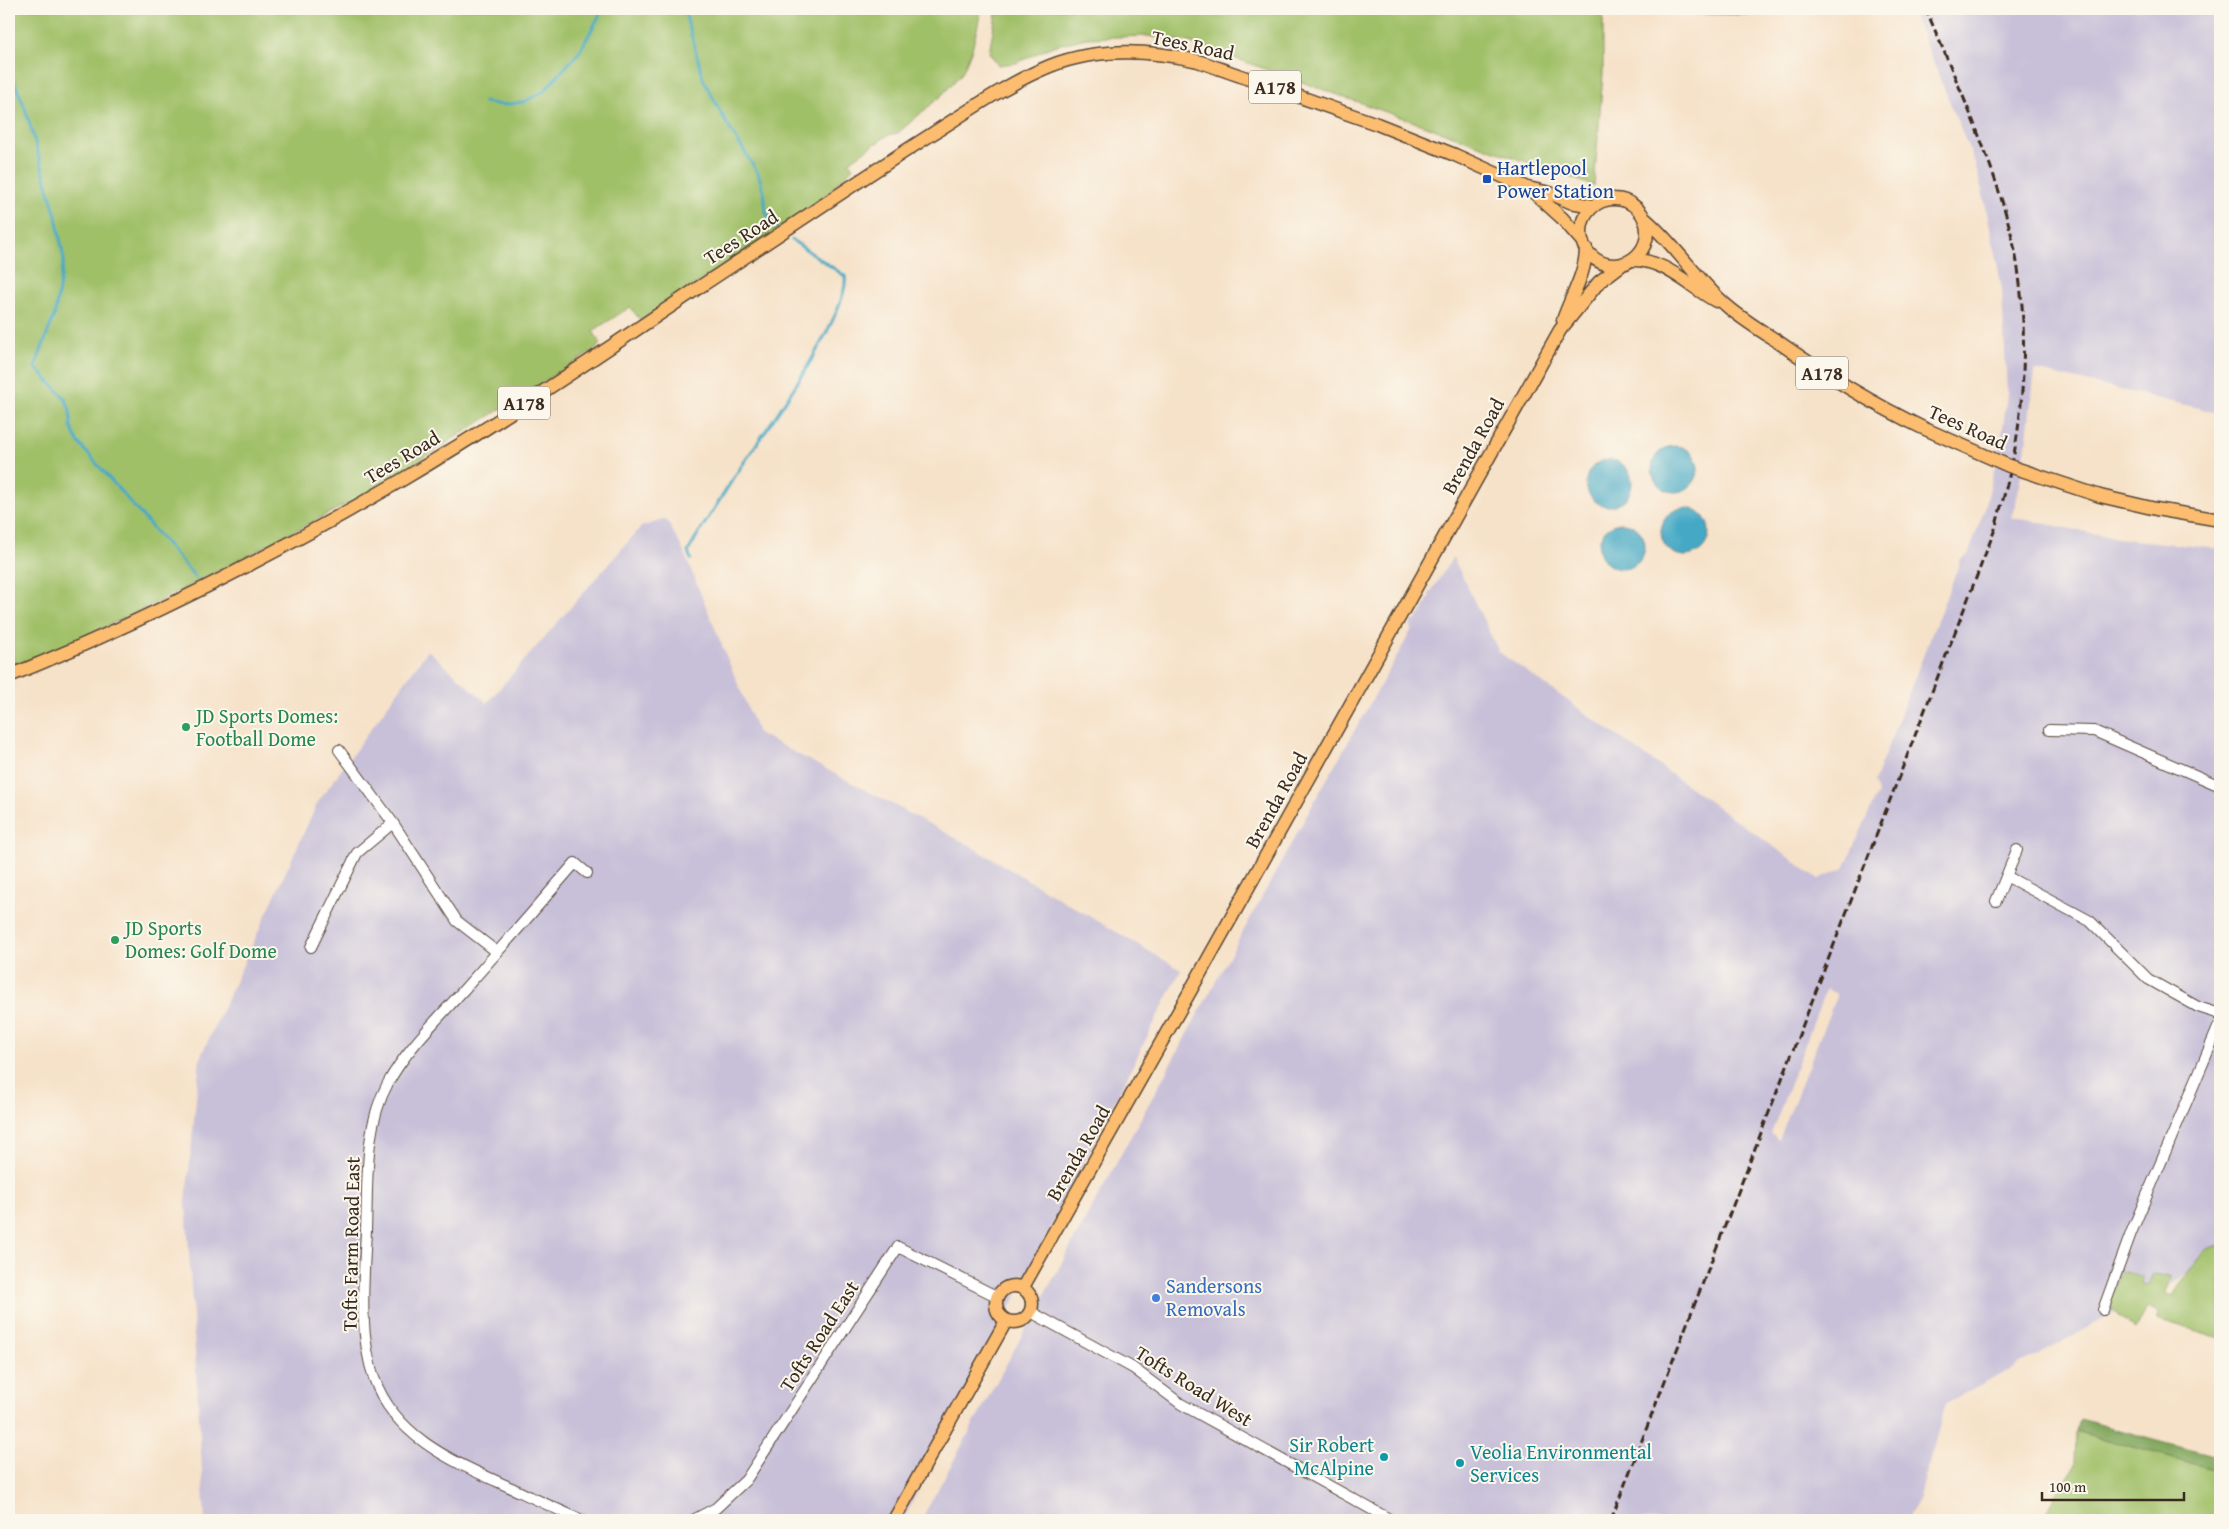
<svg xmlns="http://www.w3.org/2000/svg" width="2229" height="1529" font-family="'Gentium Book Plus',serif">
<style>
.industrial{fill:#c7c0d8;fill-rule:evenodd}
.green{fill:#a0c068;stroke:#6e7543}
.forest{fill:#80a65c;stroke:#5e683d}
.water{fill:#45a9c5;stroke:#406a72}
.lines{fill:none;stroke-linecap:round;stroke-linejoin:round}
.stream{stroke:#45a9c5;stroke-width:3}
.minor-casing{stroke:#574638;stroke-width:12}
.major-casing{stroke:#574638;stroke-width:15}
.minor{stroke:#fff;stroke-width:10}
.major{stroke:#fcbd6f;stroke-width:12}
.rail{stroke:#3b2a1e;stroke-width:3;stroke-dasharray:8 4;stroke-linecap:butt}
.major-bridge-casing{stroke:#574638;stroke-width:15;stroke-linecap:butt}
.major-bridge{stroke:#fcbd6f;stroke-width:12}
.transit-dot{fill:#1a4fb4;stroke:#fbf7ec;stroke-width:2}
.leisure-dot{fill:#2e9e5b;stroke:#fbf7ec;stroke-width:2}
.shop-dot{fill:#3f7fe0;stroke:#fbf7ec;stroke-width:2}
.culture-dot{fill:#0f9aa8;stroke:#fbf7ec;stroke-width:2}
.labels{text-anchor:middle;stroke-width:4;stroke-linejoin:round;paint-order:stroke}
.shield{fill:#fbf7ec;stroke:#75685c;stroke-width:1}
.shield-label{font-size:19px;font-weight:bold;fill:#3b2a1e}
.street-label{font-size:20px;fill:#3b2a1e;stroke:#fbf7ec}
.transit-label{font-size:20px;fill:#164399;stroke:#fbf7ec;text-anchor:start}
.leisure-label{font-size:20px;fill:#27864d;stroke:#fbf7ec;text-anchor:start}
.shop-label{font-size:20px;fill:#366cbe;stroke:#fbf7ec;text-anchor:start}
.culture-label{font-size:20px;fill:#0d838f;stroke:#fbf7ec;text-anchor:end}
</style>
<rect width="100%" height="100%" fill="#fbf7ec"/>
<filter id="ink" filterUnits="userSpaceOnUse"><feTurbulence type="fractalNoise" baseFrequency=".02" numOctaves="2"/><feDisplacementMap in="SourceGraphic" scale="10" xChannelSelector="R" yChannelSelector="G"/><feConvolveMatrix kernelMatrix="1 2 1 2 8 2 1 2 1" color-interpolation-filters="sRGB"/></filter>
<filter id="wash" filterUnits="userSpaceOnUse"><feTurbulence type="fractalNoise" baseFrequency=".0096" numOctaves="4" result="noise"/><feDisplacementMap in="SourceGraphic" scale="20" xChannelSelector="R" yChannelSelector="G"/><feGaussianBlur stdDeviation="1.12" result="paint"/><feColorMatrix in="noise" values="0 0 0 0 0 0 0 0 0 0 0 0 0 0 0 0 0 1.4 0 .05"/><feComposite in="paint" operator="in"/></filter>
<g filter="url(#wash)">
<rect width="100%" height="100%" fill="#f6e2c9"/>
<!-- industrial -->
<path class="industrial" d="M1911,9h309v404l-185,-43 -9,75 -10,58 -5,14 106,21 103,11v708l-274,146 -27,95 -13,22h-985l393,-718 91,-160 6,-11v-10h4l7,-9 8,-16 -1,-1 24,-38 46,95 320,227 25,-11 34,-75 -4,-11 87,-223 7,-4 17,-47 17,-71 5,-44 -5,-104 -16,-82 -11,-44zM1826,989l11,5 -58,146 -8,-6z
M666,519l16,29 76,185 207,110 216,127 -278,550h-698l-19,-318 14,-144 118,-256 110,-152 59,53 154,-176z"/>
<!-- green -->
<path class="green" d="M9,9h973l-10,40 -10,24 -20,22 -44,38 -10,2 -39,27 4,6 -31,31 -181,122 -11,-14 -37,24 7,12 -4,6 -232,146 -204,106 -87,41 -64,26z
M997,9h606v65l-9,112 -405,-144 -42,-6 -61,2 -33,8 -37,17 -18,2 -9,-13z
M1616,9h164l-26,6 -138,-3z
M2220,1245v93l-63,-19 1,-6 -11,-5 -12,21 -15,-12 -12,-14 13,-32 22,6 -1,7 6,1 5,-11 18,3 -5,16 7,3 6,-11 28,-36z
M2076,1431l144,40v49h-178l33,-56z"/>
<!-- forest -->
<path class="forest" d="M2079,1419l141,38v14l-144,-40z"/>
<!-- water -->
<path class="water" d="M1652 469a23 23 0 1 1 46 0a23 23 0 1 1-46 0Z
M1586 483a23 23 0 1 1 46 0a23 23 0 1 1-46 0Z
M1661 532a24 24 0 1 1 48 0a24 24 0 1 1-48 0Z
M1599 546a23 23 0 1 1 46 0a23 23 0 1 1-46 0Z"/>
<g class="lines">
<!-- stream -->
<path class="stream" d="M684,9l20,72 24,45 30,47 6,19 2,21 11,14
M9,68l17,43 30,105 8,44 -9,53 -20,54 30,31 5,12 1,17 6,14 119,137
M484,102l18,3 22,-3 19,-10 37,-41 23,-42
M691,559l-3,-7 10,-18c14,-21 27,-43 41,-64 23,-35 112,-157 106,-194l-53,-36"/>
</g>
</g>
<g filter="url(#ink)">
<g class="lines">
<!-- minor casing -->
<g class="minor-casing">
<path id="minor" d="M2049,730l45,1 126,55
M339,750l54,73 64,98 40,31
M2006,876l84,45 58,58 50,28 22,7
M1996,901l21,-51
M311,947l46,-94 36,-30
M2103,1310l28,-77 89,-210
M1031,1312l102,56 48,36 210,116
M582,1520c-26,-11 -51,-23 -77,-35 -53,-24 -110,-48 -131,-107 -16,-47 -10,-100 -8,-148 2,-49 -2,-103 22,-147 18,-33 47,-61 72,-89 39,-43 77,-87 115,-131l12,10
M693,1520l23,-12 30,-28 152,-233 98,49"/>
</g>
<!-- major casing -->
<g class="major-casing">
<path id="major" d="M1530,189l32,29 21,24
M1581 232a33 33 0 1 1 66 0a33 33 0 1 1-66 0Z
M1644,218c31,26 52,61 83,88 15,13 33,24 50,35 47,33 94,62 146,87
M1633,260c31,-1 57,27 83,41
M1563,320c8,-24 23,-46 23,-72
M2100,496l56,13 64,11
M9,676c134,-54 265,-121 391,-195 102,-60 200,-127 298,-193 78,-51 155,-104 234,-154 38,-24 76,-51 118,-68 48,-19 100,-16 148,-5l179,63 78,31 73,33 22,5 20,9 23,4
M996 1304a18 18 0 1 1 36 0a18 18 0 1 1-36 0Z
M1023,1287l165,-292 372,-665 39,-48 25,-19
M894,1520l112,-199"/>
</g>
<!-- minor -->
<use href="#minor" class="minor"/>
<!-- major -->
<use href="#major" class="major"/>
<!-- rail -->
<path class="rail" d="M1611,1520l384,-991c6,-23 13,-46 18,-70 14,-69 15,-161 -3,-230 -20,-76 -54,-148 -84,-220"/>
<!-- major-bridge casing -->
<g class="major-bridge-casing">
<path id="major-bridge" d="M1923,428l86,38 91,30"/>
</g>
<!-- major-bridge -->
<use href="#major-bridge" class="major-bridge"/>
</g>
</g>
<!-- markers -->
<rect class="transit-dot" x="1482" y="174" width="10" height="10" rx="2.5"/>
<g class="leisure-dot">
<circle cx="186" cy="727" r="5"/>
<circle cx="115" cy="940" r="5"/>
</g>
<circle class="shop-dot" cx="1156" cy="1298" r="5"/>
<g class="culture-dot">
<circle cx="1384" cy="1457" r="5"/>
<circle cx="1460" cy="1463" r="5"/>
</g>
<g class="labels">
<!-- shield labels -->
<g class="shield">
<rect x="1249" y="70.5" width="52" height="33" rx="4"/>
<rect x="1796" y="356.5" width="52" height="33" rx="4"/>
<rect x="498" y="386.5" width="52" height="33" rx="4"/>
</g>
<g class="shield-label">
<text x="1275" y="94">A178</text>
<text x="1822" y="380">A178</text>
<text x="524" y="410">A178</text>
</g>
<!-- street labels -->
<g class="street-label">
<text transform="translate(1193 45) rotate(12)" y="7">Tees Road</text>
<text transform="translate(741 237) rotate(-33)" y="7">Tees Road</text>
<text transform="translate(1968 427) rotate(24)" y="7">Tees Road</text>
<text transform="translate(1473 446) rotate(-61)" y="7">Brenda Road</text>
<text transform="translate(402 457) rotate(-31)" y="7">Tees Road</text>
<text transform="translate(1276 800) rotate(-61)" y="7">Brenda Road</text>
<text transform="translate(1078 1153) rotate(-60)" y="7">Brenda Road</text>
<text transform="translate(351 1244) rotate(-89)" y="7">Tofts Farm Road East</text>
<text transform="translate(819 1336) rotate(-57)" y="7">Tofts Road East</text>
<text transform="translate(1194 1386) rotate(32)" y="7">Tofts Road West</text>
</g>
<!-- transit labels -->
<g class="transit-label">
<text x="1497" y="175">Hartlepool<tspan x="1497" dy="23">Power Station</tspan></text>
</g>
<!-- leisure labels -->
<g class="leisure-label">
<text x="196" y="723">JD Sports Domes:<tspan x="196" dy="23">Football Dome</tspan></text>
<text x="125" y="935">JD Sports<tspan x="125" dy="23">Domes: Golf Dome</tspan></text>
</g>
<!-- shop labels -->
<g class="shop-label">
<text x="1166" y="1293">Sandersons<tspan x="1166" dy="23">Removals</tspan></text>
</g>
<!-- culture labels -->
<g class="culture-label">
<text x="1374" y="1452">Sir Robert<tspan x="1374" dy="23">McAlpine</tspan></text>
<text x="1470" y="1459" text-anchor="start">Veolia Environmental<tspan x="1470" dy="23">Services</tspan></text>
</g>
</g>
<!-- margin -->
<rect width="2229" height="1529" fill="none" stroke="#fbf7ec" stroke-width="30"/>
<!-- scale -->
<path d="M2042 1492v8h142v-8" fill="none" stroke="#3b2a1e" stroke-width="2.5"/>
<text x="2049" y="1492" font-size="15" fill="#3b2a1e" stroke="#fbf7ec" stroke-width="4" paint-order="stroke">100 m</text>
</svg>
